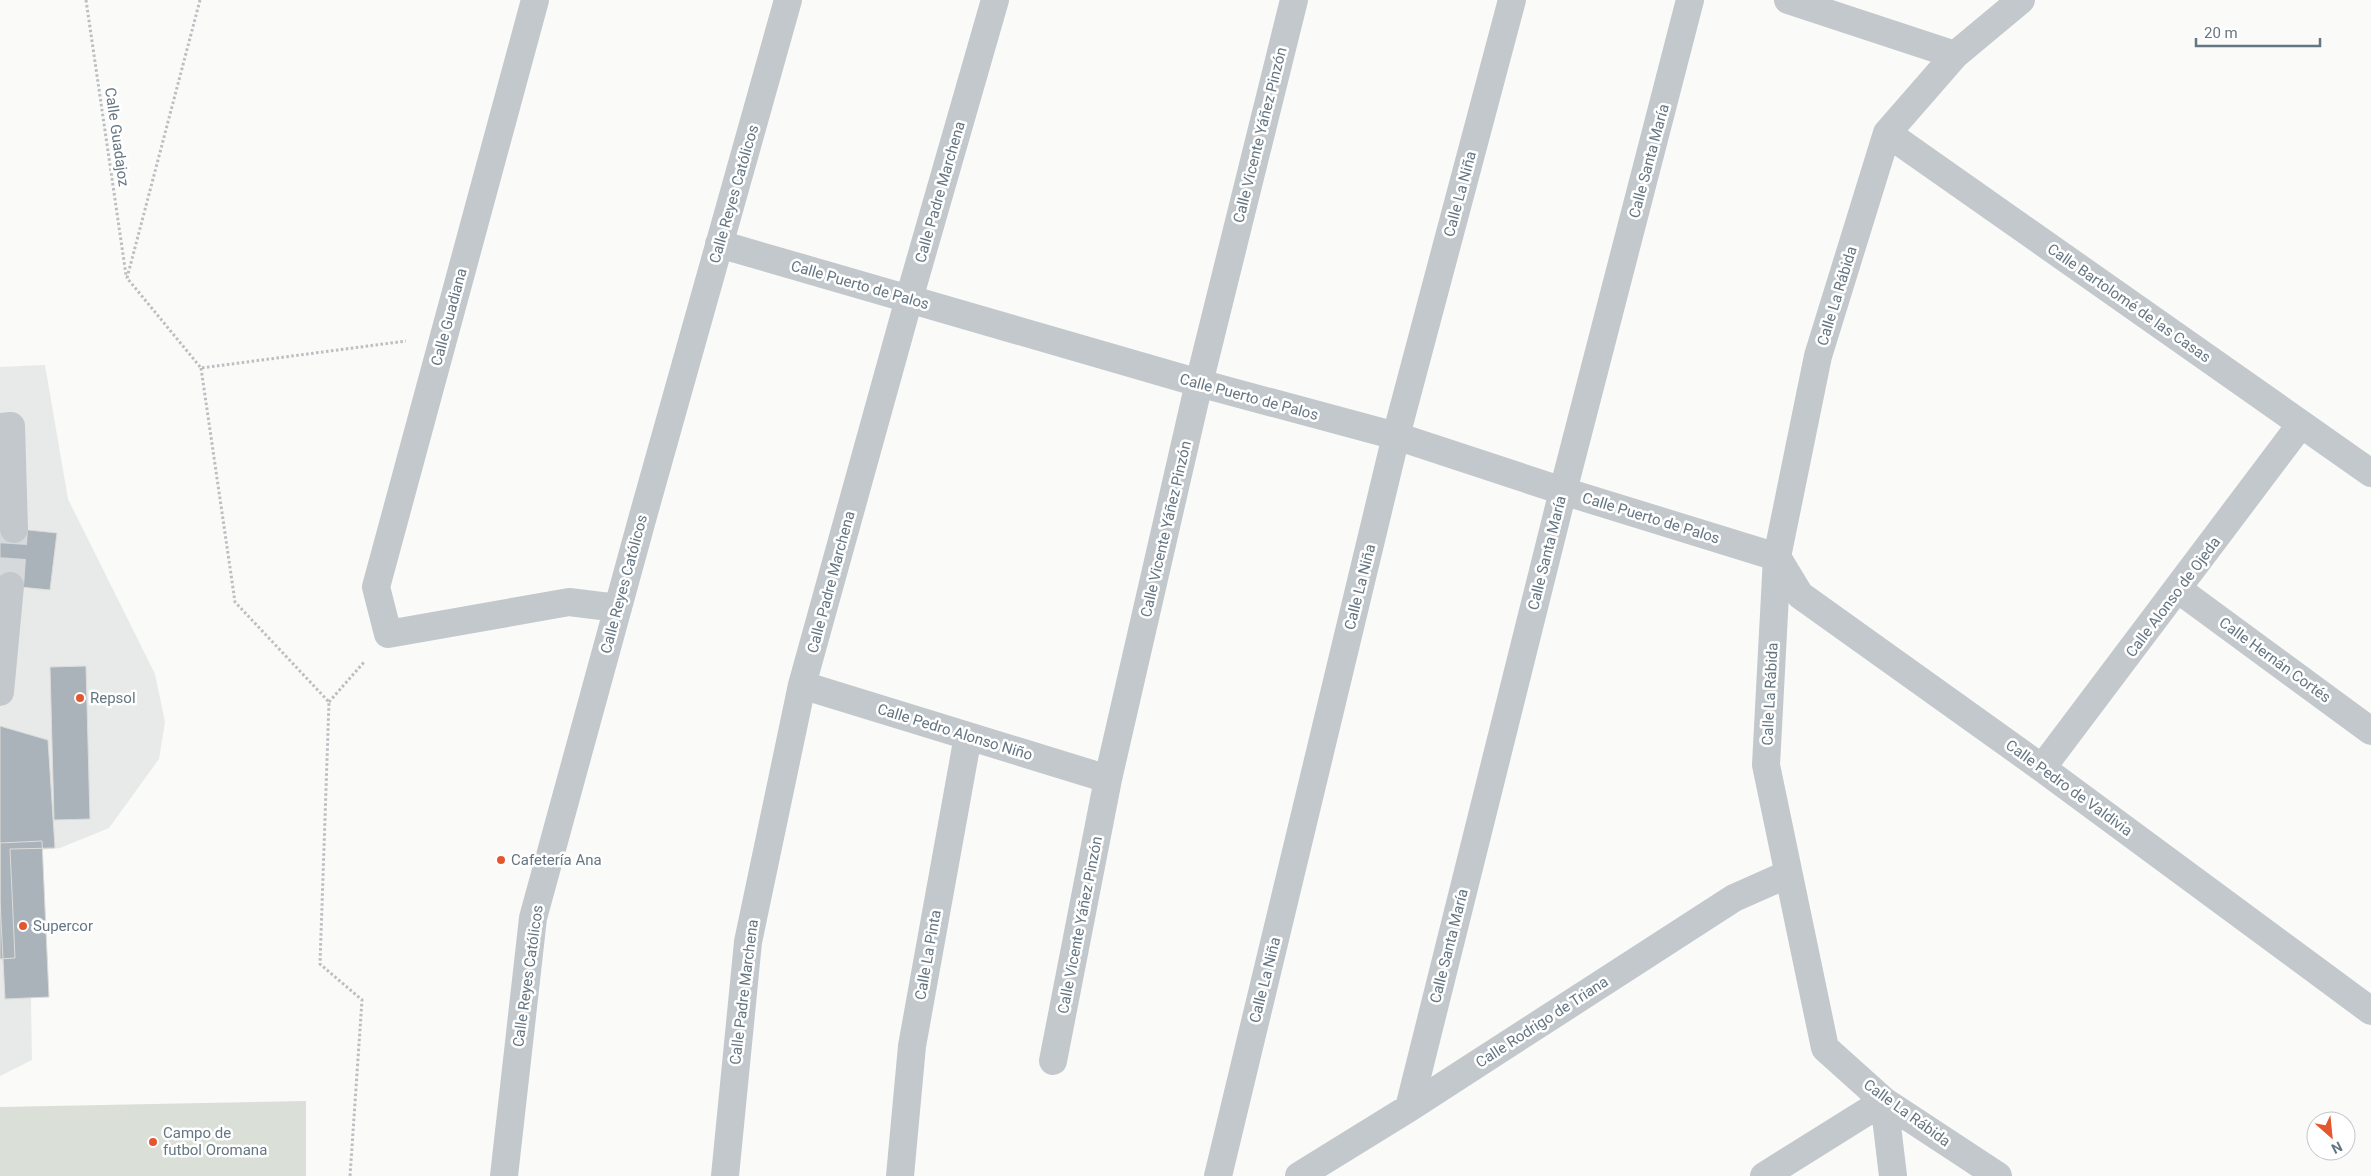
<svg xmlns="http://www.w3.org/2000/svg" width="2371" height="1176" font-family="Roboto,sans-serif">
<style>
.built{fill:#e8e9e9}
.green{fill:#dadfd7}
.building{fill:#aab3b9;stroke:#dcdcda}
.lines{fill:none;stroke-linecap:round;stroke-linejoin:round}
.minor-tunnel{stroke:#d5d9db;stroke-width:28;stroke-dasharray:28 14;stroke-linecap:butt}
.path{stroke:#bbbfc2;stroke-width:3;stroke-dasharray:2.5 2.5;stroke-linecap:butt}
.minor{stroke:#c3c8cc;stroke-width:28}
.poi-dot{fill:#e4572e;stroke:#fff;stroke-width:2}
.labels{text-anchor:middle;stroke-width:5;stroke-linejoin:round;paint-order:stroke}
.street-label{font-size:15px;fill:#657683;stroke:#fff}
.poi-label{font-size:15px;fill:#657683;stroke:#fff;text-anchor:start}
</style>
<rect width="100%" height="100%" fill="#fafaf8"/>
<!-- built -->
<path class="built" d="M45,365l23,134 87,175 10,48 -6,37 -50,69 -49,20 -18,2 7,147 -18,1 1,62 -32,16v-709z"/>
<!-- green -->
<path class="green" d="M306,1101v75h-306v-69z"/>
<!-- building -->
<path class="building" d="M0,527l57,6 -7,57 -50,-5z
M86,666l4,153 -36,1 -4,-153z
M0,726l48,14 7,108 -45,1 5,109 -15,1z
M42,841l7,156 -44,2 -5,-99v-57z"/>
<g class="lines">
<!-- minor-tunnel -->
<path class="minor-tunnel" d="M10,586l4,-57"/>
<!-- path -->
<path class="path" d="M86,0l40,275
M200,0l-73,278 74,90 205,-27
M201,368l34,234 94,100 -9,262 42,36 -12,176
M329,702l36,-41"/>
<!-- minor -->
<path class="minor" d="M535,0l-159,587 12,47 181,-32 49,6
M1788,0l167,55
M1887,133l484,340
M719,244l480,139 197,53 167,55 214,66 23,38 242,173 329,243
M0,427l11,-1 3,103
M2179,590l192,141
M802,685l306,94
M0,692l10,-106
M2042,768l259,-344
M1053,1061l55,-282 91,-396 95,-383
M1409,1108l154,-617 127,-491
M504,1176l29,-258 110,-402 145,-516
M725,1176l23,-234 54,-257 107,-386 86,-299
M900,1176l12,-130 56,-310
M1218,1176l178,-740 116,-436
M1299,1176l110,-68 325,-210 54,-24
M1764,1176l120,-75 9,75
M1998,1176l-114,-75 -59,-53 -59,-283 11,-208 41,-201 69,-223 68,-78 66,-55"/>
</g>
<!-- markers -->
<g class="poi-dot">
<circle cx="80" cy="698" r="5"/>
<circle cx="501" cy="860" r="5"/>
<circle cx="23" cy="926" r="5"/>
<circle cx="153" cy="1142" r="5"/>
</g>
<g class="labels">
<!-- street labels -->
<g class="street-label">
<text transform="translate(1260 135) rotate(-76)" y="5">Calle Vicente Yáñez Pinzón</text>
<text transform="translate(117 137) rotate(82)" y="5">Calle Guadajoz</text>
<text transform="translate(1649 161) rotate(-75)" y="5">Calle Santa María</text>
<text transform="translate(940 192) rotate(-74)" y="5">Calle Padre Marchena</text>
<text transform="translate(734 194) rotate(-74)" y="5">Calle Reyes Católicos</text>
<text transform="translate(1460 194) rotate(-75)" y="5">Calle La Niña</text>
<text transform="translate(860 285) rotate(16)" y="5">Calle Puerto de Palos</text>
<text transform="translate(1837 296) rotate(-73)" y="5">Calle La Rábida</text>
<text transform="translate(2129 303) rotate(35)" y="5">Calle Bartolomé de las Casas</text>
<text transform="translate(449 317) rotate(-75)" y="5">Calle Guadiana</text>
<text transform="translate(1249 397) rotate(15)" y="5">Calle Puerto de Palos</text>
<text transform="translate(1651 518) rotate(17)" y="5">Calle Puerto de Palos</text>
<text transform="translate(1166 529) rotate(-77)" y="5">Calle Vicente Yáñez Pinzón</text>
<text transform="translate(1547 553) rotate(-76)" y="5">Calle Santa María</text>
<text transform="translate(831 582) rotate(-75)" y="5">Calle Padre Marchena</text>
<text transform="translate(624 584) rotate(-75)" y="5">Calle Reyes Católicos</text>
<text transform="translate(1360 587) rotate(-76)" y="5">Calle La Niña</text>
<text transform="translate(2173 597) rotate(-53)" y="5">Calle Alonso de Ojeda</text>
<text transform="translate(2275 660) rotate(36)" y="5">Calle Hernán Cortés</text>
<text transform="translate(1770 694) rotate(-87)" y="5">Calle La Rábida</text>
<text transform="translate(955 732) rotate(17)" y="5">Calle Pedro Alonso Niño</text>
<text transform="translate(2069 788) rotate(36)" y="5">Calle Pedro de Valdivia</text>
<text transform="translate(1080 925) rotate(-79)" y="5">Calle Vicente Yáñez Pinzón</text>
<text transform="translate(1449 946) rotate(-76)" y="5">Calle Santa María</text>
<text transform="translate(928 955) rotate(-80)" y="5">Calle La Pinta</text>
<text transform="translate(528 976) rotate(-82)" y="5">Calle Reyes Católicos</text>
<text transform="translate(1265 980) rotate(-76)" y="5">Calle La Niña</text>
<text transform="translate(744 992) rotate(-83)" y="5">Calle Padre Marchena</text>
<text transform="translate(1542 1022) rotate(-33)" y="5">Calle Rodrigo de Triana</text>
<text transform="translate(1907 1113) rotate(36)" y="5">Calle La Rábida</text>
</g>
<!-- poi labels -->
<g class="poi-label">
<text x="90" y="703">Repsol</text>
<text x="511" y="865">Cafetería Ana</text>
<text x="33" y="931">Supercor</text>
<text x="163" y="1138">Campo de<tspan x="163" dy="17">futbol Oromana</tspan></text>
</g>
</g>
<!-- north arrow -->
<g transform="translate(2331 1136) rotate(153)"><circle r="24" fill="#ffffff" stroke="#c1c8cd"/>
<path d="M0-4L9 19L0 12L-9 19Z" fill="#e4572e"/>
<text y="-8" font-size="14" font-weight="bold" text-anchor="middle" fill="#657683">N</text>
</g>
<!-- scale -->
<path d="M2196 38v8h124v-8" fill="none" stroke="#657683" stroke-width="2.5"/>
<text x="2204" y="38" font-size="15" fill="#657683" stroke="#ffffff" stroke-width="4" paint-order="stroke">20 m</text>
</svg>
